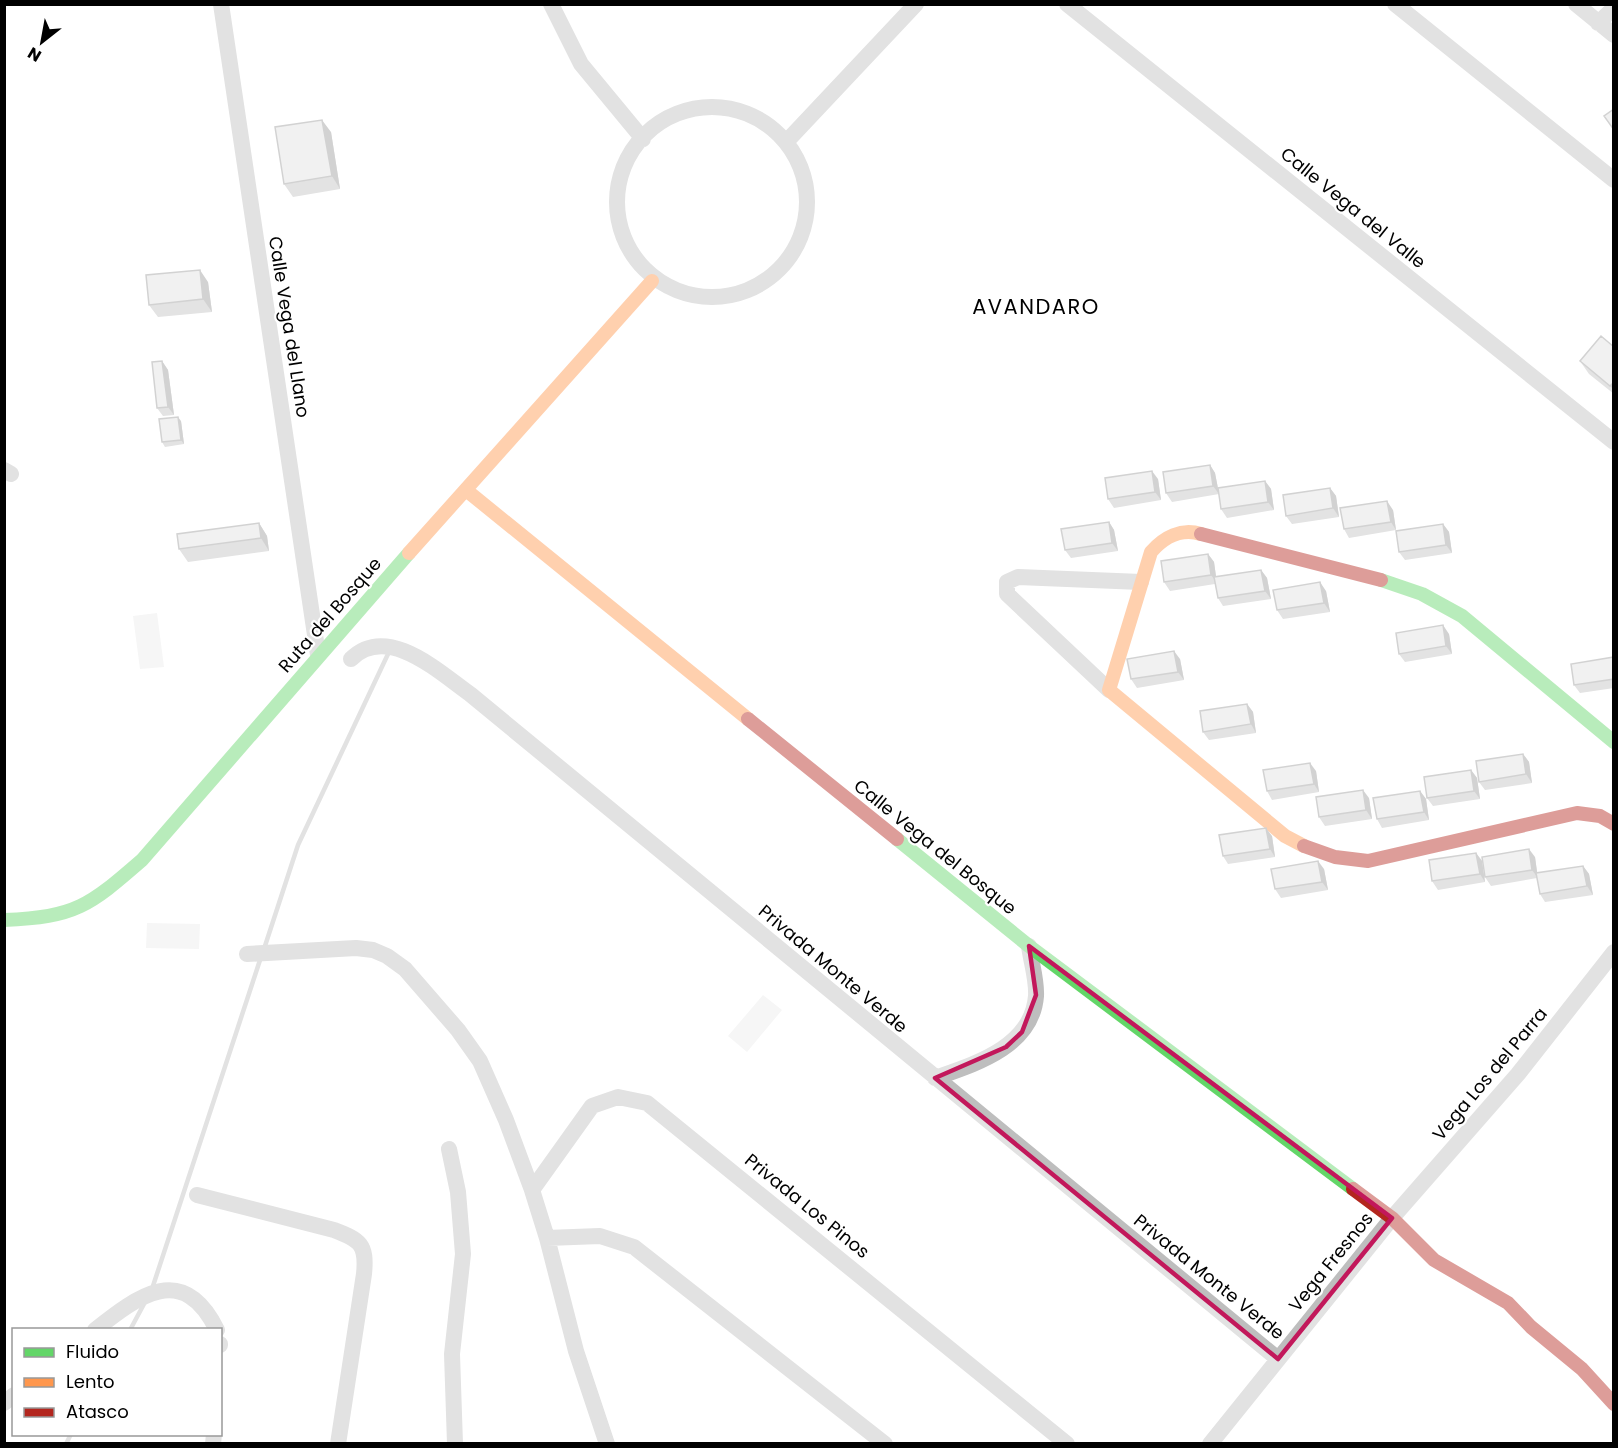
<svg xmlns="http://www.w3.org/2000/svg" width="1618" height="1448" font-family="Poppins,sans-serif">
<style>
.green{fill:#ebebeb}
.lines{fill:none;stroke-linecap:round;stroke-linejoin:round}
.stream{stroke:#bebebe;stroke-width:4.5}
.street{stroke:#bebebe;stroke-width:16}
.fast{stroke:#63d668;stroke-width:14}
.slow{stroke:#ff974d;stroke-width:14}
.jam{stroke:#b3261e;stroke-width:14}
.wall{fill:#c0c0c0}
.shaded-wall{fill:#9c9c9c}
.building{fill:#dfdfdf;stroke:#9c9c9c;stroke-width:1.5}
.marked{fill:none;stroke:#c2185b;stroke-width:4.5;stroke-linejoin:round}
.labels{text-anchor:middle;stroke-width:4.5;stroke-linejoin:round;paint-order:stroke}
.street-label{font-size:18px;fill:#000;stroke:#fff}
.quarter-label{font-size:21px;letter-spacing:1.5px;fill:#000;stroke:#fff}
</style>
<rect width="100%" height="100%" fill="#fff"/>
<!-- green -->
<path class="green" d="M157,613l7,54 -24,2 -7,-53z
M147,923l53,1 -1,25 -53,-1z
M763,995l19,15 -35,42 -19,-16z"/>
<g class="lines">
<!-- stream -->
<path class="stream" d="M264,949l34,-104 90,-191
M152,1289l109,-332
M130,1330l14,-26
M66,1444l5,-10"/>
<!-- street -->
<path class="street" d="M221,4l97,651
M551,4l30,60 62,75
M1067,4l547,438
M1395,4l219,176
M1576,4l38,31
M1598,23l16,-15
M617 202a95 95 0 1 1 190 0a95 95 0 1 1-190 0Z
M788,140l128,-136
M4,470l7,4
M351,659c36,-36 88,13 119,35l808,665
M1109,690l-102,-96v-12l11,-5 123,5
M247,954l109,-6 17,2 14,6 18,13 53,61 22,31 26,59 26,70 15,48 29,113 31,93
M935,1078c40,-14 97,-31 101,-82 1,-16 -5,-34 -7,-50
M449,1149l9,43 5,62 -11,100 3,90
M532,1190l60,-84 26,-9 29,6 420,341
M197,1195l137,35c26,10 33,14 30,44l-26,170
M547,1238l53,-2 34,11 251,197
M95,1330c43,-34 88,-69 122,0
M220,1344v1
M4,1403l10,-8
M213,1444l1,-10
M1210,1444l182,-226 126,-144 96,-122"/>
<!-- fast -->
<path class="fast" d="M1381,580l41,14 40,22 152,126
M897,839l132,107 324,243
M4,920c72,-3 85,-14 138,-60l267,-307"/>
<!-- slow -->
<path class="slow" d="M466,490l282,229
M1201,534c-20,-6 -37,3 -50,18l-42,138 176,146 19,10
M409,553l243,-272"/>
<!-- jam -->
<path class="jam" d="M1201,534l180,46
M748,719l149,120
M1304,846l31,11 33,4 209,-48 23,3 14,8
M1353,1189l39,29 42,42 74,43 23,24 51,42 32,35"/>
</g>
<!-- wall -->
<path class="wall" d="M331,132l9,57 -47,8 -9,-13z
M208,282l4,30 -54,5 -9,-12z
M1614,347v47l-25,-20 -9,-13z
M162,361l6,9 6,45 -11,1 -6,-8z
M181,421l3,23 -19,3 -3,-5z
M1210,465l5,8 3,15 47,-7 6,8 3,21 -47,8 -6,-9 -2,-15 -47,8 -6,-9z
M1158,479l3,21 -47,8 -6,-9z
M1330,488l6,8 3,21 -47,7 -6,-8z
M1393,510l3,20 -47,8 -5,-9z
M1109,522l5,8 4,21 -47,7 -6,-8z
M259,523l8,13 2,15 -81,11 -9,-13z
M1443,524l6,8 3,21 -47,7 -6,-8z
M1208,554l6,8 2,15 45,-7 6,8 4,21 -48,7 -5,-8 -3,-14 -45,7 -6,-9z
M1326,591l4,21 -47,7 -6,-9z
M1449,634l3,20 -47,8 -6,-8z
M1614,657v31l-34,5 -6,-8z
M1180,659l4,21 -47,8 -6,-9z
M1247,704l6,8 3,21 -47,7 -6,-8z
M1523,754l6,8 3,21 -47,7 -6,-8z
M1471,770l6,8 3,21 -47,7 -6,-8z
M1316,771l3,21 -47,8 -5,-9z
M1420,791l6,8 3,21 -47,8 -5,-9z
M1369,798l3,21 -47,7 -6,-9z
M1272,836l3,21 -47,7 -5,-8z
M1476,853l6,8 3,21 -47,8 -6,-9z
M1535,857l2,16 46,-7 6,8 4,21 -48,7 -5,-8 -3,-16 -46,8 -6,-9z
M1324,869l4,21 -47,8 -6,-9z"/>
<!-- shaded-wall -->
<path class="shaded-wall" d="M322,120l9,12 9,57 -8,-13z
M200,270l8,12 4,30 -9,-13z
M162,361l6,9 6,45 -6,-8z
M1614,382v8l-4,-4z
M178,417l3,4 3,23 -3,-4z
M1210,465l5,8 4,21 -6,-8z
M1152,471l6,8 3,21 -6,-8z
M1265,481l6,8 3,21 -6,-8z
M1330,488l6,8 3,21 -6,-9z
M1387,501l6,9 3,20 -5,-8z
M1109,522l5,8 4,21 -6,-8z
M259,523l8,13 2,15 -8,-13z
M1443,524l6,8 3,21 -6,-8z
M1208,554l6,8 3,21 -6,-8z
M1261,570l6,8 4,21 -6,-8z
M1320,582l6,9 4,21 -6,-9z
M1443,625l6,9 3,20 -6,-8z
M1174,651l6,8 4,21 -6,-8z
M1247,704l6,8 3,21 -5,-9z
M1523,754l6,8 3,21 -6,-9z
M1310,763l6,8 3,21 -5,-8z
M1471,770l6,8 3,21 -6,-8z
M1363,790l6,8 3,21 -6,-9z
M1420,791l6,8 3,21 -5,-8z
M1266,828l6,8 3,21 -5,-8z
M1529,849l6,8 3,21 -6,-8z
M1476,853l6,8 3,21 -5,-8z
M1318,861l6,8 4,21 -6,-8z
M1583,866l6,8 4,21 -6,-9z"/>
<!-- building -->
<path class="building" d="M1614,109v21l-10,-14z
M322,120l10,56 -48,8 -9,-57z
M200,270l3,29 -54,6 -3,-30z
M1601,336l13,11v35l-4,4 -30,-25z
M162,361l6,46 -11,1 -5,-46z
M178,417l3,23 -19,2 -3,-23z
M1210,465l3,21 -47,7 -3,-21z
M1152,471l3,21 -47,7 -3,-21z
M1265,481l3,21 -47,7 -3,-21z
M1330,488l3,20 -47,8 -3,-21z
M1387,501l4,21 -47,7 -4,-21z
M1109,522l3,21 -47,7 -4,-21z
M259,523l2,15 -82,11 -2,-15z
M1443,524l3,21 -47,7 -3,-21z
M1208,554l3,21 -47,7 -3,-21z
M1261,570l4,21 -47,7 -4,-21z
M1320,582l4,21 -47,7 -4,-20z
M1443,625l3,21 -47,8 -3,-21z
M1174,651l4,21 -47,7 -4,-20z
M1614,657v22l-40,6 -3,-21z
M1247,704l4,20 -48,8 -3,-21z
M1523,754l3,20 -47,8 -3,-21z
M1310,763l4,21 -47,7 -4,-21z
M1471,770l3,21 -47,7 -3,-21z
M1363,790l3,20 -47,7 -3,-20z
M1420,791l4,21 -47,7 -4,-21z
M1266,828l4,21 -47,7 -4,-21z
M1529,849l3,21 -47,7 -3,-20z
M1476,853l4,21 -48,7 -3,-21z
M1318,861l4,21 -47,7 -4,-20z
M1583,866l4,20 -47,8 -4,-21z"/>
<!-- marked area -->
<path d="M0 0H1618V1448H0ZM1029,946l363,272 -114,141 -343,-281 71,-31 16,-15 14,-37z" fill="#fff" fill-opacity=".55" fill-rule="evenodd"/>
<path class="marked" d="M1029,946l363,272 -114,141 -343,-281 71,-31 16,-15 14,-37z"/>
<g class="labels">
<!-- street labels -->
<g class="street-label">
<text transform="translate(1353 208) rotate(39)" y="6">Calle Vega del Valle</text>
<text transform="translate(289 327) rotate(81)" y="6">Calle Vega del Llano</text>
<text transform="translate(330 615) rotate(-49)" y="6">Ruta del Bosque</text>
<text transform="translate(935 847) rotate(39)" y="6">Calle Vega del Bosque</text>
<text transform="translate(833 969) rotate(40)" y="6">Privada Monte Verde</text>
<text transform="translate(1490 1074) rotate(-50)" y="6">Vega Los del Parra</text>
<text transform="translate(807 1206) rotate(39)" y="6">Privada Los Pinos</text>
<text transform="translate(1331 1262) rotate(-51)" y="6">Vega Fresnos</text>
<text transform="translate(1209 1277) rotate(39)" y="6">Privada Monte Verde</text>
</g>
<!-- quarter labels -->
<g class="quarter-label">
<text x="1036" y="314">AVANDARO</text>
</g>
</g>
<!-- border -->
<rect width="1618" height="1448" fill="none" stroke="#000000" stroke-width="12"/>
<!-- legend -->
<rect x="12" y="1328" width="210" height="108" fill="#ffffff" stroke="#999999" stroke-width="1.5"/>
<rect x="24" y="1348" width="30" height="9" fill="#63d668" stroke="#999999" stroke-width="1.5"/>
<text x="66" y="1358" font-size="18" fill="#000000">Fluido</text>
<rect x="24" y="1378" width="30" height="9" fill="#ff974d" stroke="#999999" stroke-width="1.5"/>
<text x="66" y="1388" font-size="18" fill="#000000">Lento</text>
<rect x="24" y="1408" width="30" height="9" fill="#b3261e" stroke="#999999" stroke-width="1.5"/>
<text x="66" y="1418" font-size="18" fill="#000000">Atasco</text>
<!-- north arrow -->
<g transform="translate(42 42) rotate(211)" stroke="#ffffff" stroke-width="4.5" paint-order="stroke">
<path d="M0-4.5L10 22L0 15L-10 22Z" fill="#000000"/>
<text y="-9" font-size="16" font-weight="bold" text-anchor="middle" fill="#000000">N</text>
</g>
</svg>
